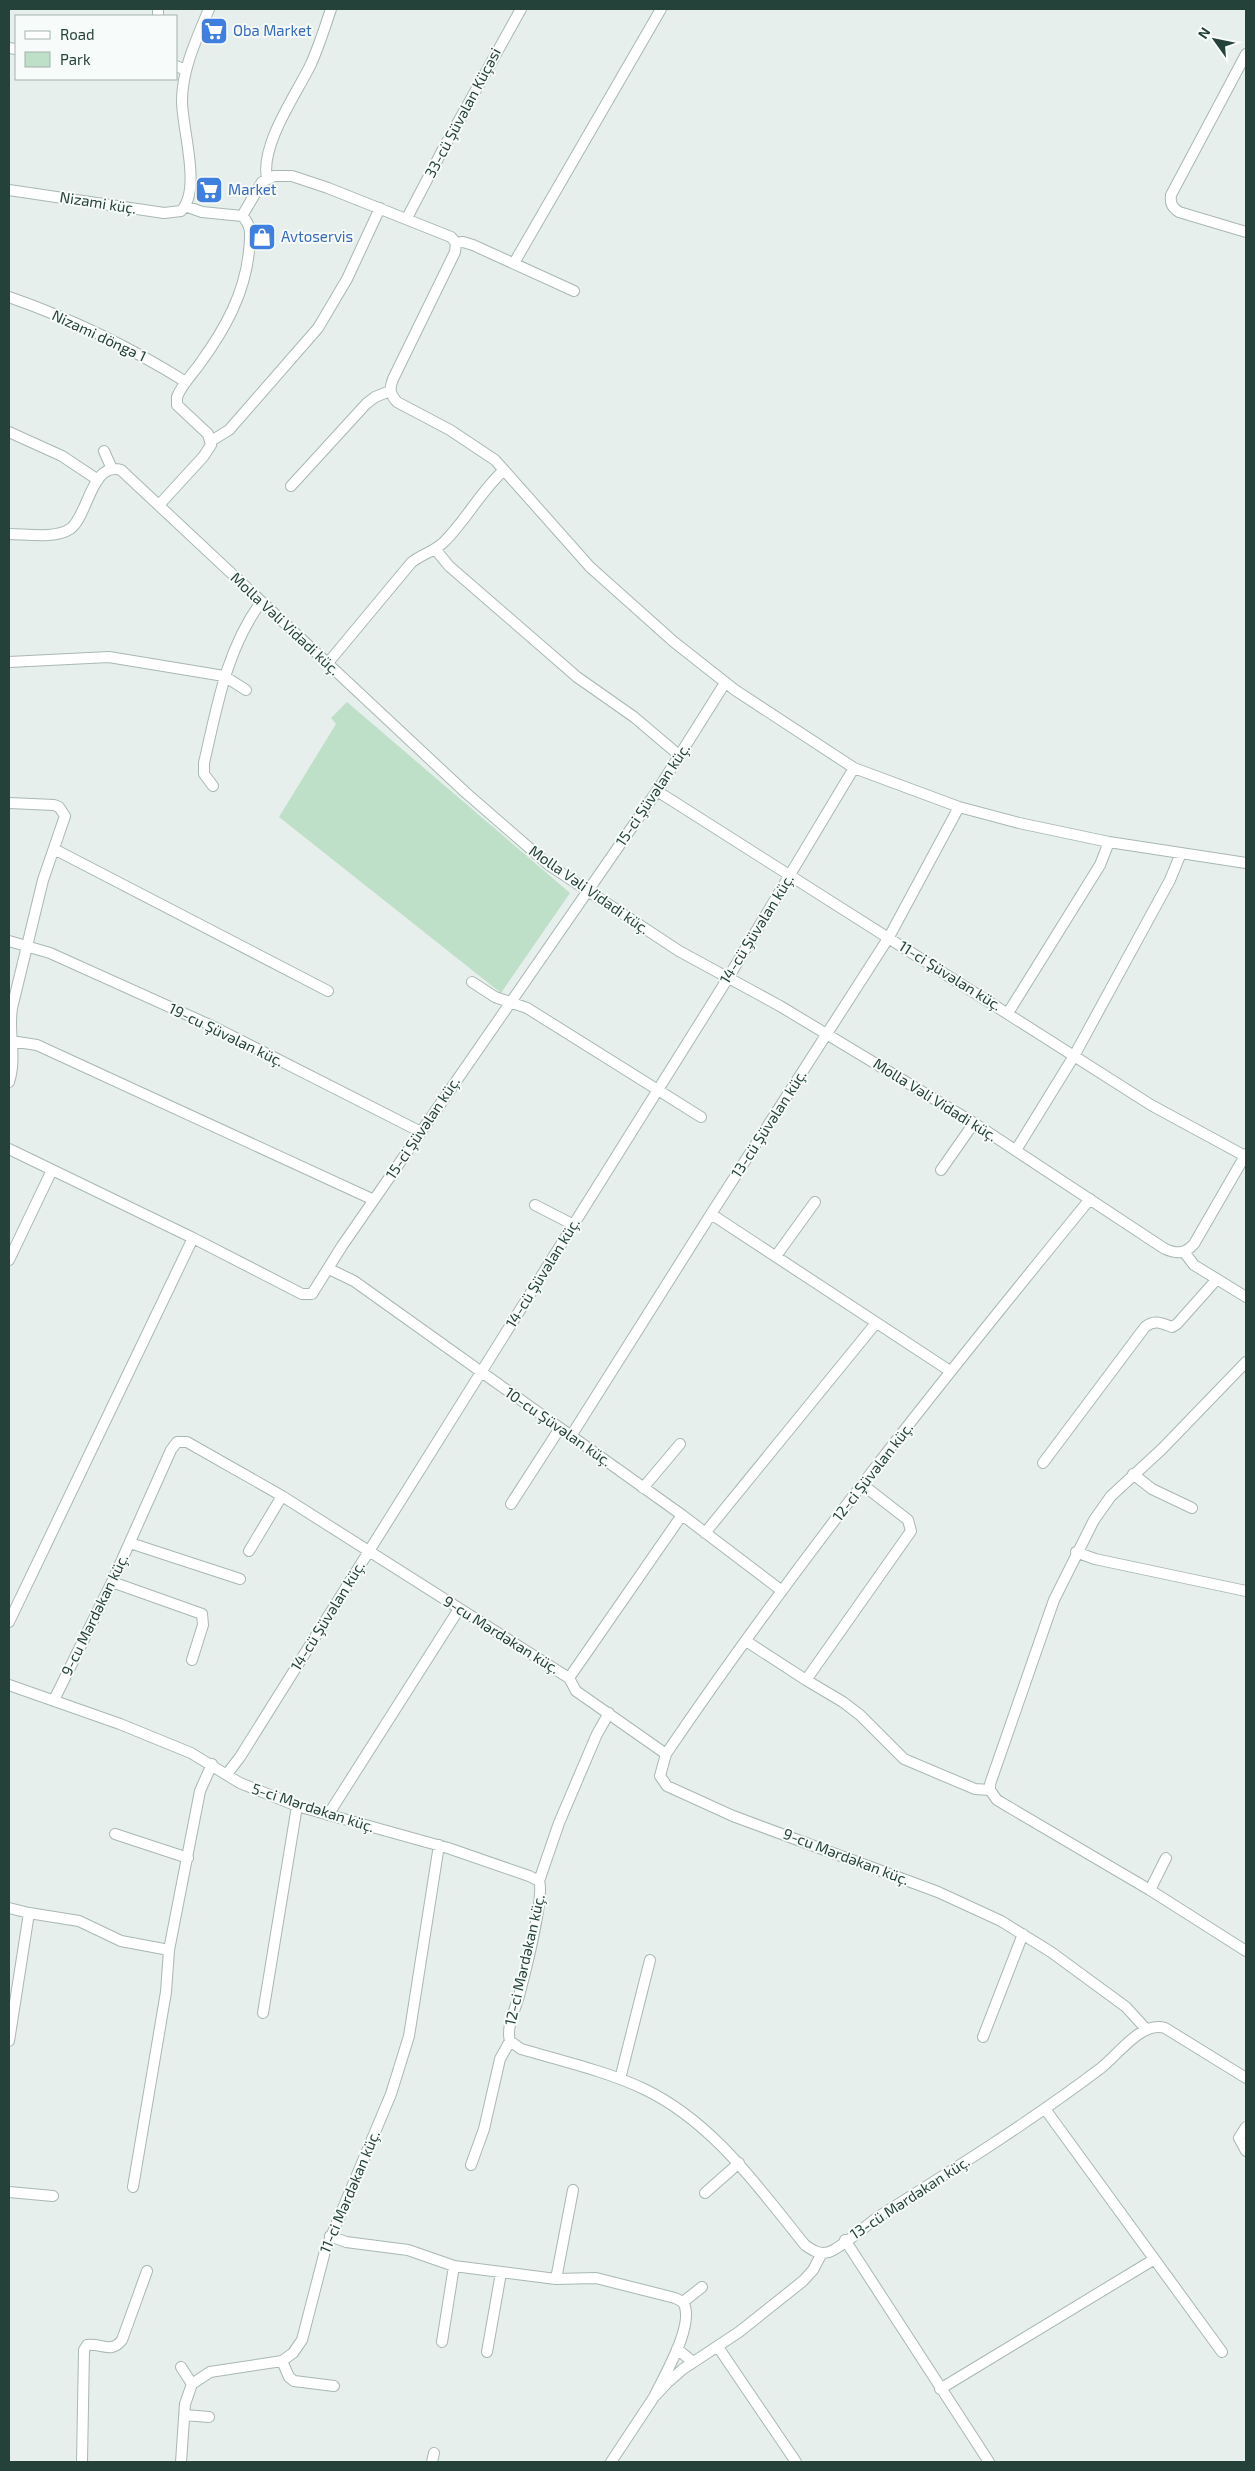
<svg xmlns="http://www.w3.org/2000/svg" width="1255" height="2471" font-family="'Exo 2',sans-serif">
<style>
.green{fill:#bfe0c8}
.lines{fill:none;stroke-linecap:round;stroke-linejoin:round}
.minor-casing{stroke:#a8b8b2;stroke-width:12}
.minor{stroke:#fff;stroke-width:10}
.labels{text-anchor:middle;stroke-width:4;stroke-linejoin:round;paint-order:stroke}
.shop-label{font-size:15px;fill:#366cbe;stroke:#f7fbf9;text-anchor:start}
.street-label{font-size:15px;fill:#24423a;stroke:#f7fbf9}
</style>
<rect width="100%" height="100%" fill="#e6efeb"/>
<!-- green -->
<path class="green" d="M347,702l223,191 -69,100 -222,-176 57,-93 -5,-6z"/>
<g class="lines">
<!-- minor casing -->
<g class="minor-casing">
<path id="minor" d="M158,16v-7
M9,48l7,1
M1246,54l-75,141c-1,9 1,12 8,17l67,20
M176,66l10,4
M267,178c-7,-33 30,-85 44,-114 8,-18 14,-37 20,-55
M9,190l155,23 17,-2c21,-21 1,-82 1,-110 0,-32 15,-63 27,-92
M242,216l20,-34 12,-6h18l36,12 123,49 5,6 -1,9 -62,127c-4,10 -3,15 4,23l53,28 45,30 95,107 84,75 61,48 119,78 105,39 60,16 90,19 137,21
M407,218l35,-67 79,-142
M456,243l7,-1 10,3 101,46
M514,263l147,-254
M9,297c63,22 121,50 177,85
M9,432l53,24 36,24
M211,441l18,-11 89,-102 29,-49 33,-71
M104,451l8,18
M291,486l75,-82 9,-7 15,-6
M159,505l44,-48 8,-12 -3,-11 -31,-29v-8c5,-13 16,-23 24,-35 24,-33 44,-69 48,-111 1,-13 4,-25 -7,-35l-40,-4 -17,-6
M9,534c17,0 46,5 61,-5 18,-12 21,-68 51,-59l344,322 84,73 130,86 101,55 194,117 191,126c12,5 20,5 29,-5l52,-90
M435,549l14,17 128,111 57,40 46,39
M9,662l100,-5 115,19 22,14
M327,664l84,-101c10,-9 23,-11 33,-21 22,-22 37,-51 60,-72
M213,786l-9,-12v-11c13,-56 22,-113 57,-161
M657,791l494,314 94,51
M9,803l45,2 5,2 6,9 -22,64 -31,128c-4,25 5,49 -3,74
M54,849l274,142
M9,941l41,12 162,73 209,106
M472,982l23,15 32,11 174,109
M1008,1013l92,-148 9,-23
M11,1041l26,4 337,155
M9,1149l184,89 109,56h10l30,-48 315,-455 68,-108
M1016,1150l58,-94 96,-176 11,-27
M941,1170l33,-47
M535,1205l37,19
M711,1214l239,157
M1184,1252l10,13 52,32
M776,1256l39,-54
M9,1260l43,-90
M329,1269l25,12 328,234 100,76
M1246,1362l-84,87 -51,47 -17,24 -40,80 -64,184v6l7,10 153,90 96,61
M571,1436l140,-222 178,-277 70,-130
M1043,1463l102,-136c9,-8 17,-4 27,0l5,-3 40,-45
M1133,1474l19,15 40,19
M643,1488l37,-44
M511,1504l49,-76
M705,1533l171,-210
M130,1543l110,36
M249,1551l33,-55
M1076,1552l19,7 151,32
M112,1582l90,32 1,11 -11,35
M9,1622l184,-384
M746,1641l60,39 37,22 17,13 44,44 71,30 15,1
M569,1678l113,-163
M806,1680l105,-149 -3,-11 -45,-35
M9,1685l111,39 71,29 49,30 57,23 151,42 81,28 10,5
M54,1700l58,-118 59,-132 6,-8h10l95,54 287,182 7,13 90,63 -6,22 7,10 66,30 205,76 63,29 50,31 75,55 20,22
M666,1754c131,-193 277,-375 424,-555
M227,1774l13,-17 488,-779 126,-210
M328,1815l131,-206
M115,1834l73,24
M539,1881c6,14 -15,96 -20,115 -4,14 -13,31 -9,45l11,8c41,12 85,22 123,40 69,33 114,98 161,156 7,5 14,10 24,7 14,-5 38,-28 52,-37 75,-47 150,-94 220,-147 18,-14 40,-47 64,-40l81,50
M539,1881l20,-58 38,-89 12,-21
M1150,1890l16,-32
M9,1908l20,5 50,8 42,20 48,9
M263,2013l34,-207
M983,2037l40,-103
M9,2041l20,-128
M620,2079l30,-119
M1045,2109l177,243
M1246,2127l-7,11 7,13
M471,2165l13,-36 16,-70 10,-18
M133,2187l33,-195 3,-42 31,-159 12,-27
M9,2192l44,4
M705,2193l34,-30
M330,2236l16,6 62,8 46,16 102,13 40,-1 79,20 8,4c13,21 -19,74 -29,95
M845,2240l144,222
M556,2279l17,-89
M683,2302l19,-15
M442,2342l12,-76
M718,2347l78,115
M677,2349l16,13
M487,2352l14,-79
M282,2361l7,16 5,4 40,5
M181,2367l11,17
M940,2389l213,-129
M185,2415l24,2
M82,2462l2,-112 3,-5c15,-2 24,9 35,-5l25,-69
M181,2462l4,-58 7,-20 18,-12 72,-11 11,-8 9,-13 23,-89 66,-157 18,-58 30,-191
M432,2462l2,-9
M611,2462l43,-65 13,-14 16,-14 56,-37 64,-51 10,-11 9,-17"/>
</g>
<!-- minor -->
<use href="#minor" class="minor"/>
</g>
<!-- icons -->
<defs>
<g id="supermarket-square" transform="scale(1.4375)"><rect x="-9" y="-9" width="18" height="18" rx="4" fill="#3f7fe0" stroke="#f7fbf9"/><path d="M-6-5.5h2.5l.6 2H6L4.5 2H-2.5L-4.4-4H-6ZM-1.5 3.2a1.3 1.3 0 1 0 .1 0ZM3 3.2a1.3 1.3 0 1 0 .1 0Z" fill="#fff"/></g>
<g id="shop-square" transform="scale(1.4375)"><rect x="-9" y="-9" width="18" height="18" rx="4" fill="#3f7fe0" stroke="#f7fbf9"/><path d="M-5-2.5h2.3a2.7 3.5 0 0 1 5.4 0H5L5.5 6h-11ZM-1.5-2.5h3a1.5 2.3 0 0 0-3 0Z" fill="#fff"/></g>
</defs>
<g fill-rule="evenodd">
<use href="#supermarket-square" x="214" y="31"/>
<use href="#supermarket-square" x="209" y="190"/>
<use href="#shop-square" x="262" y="237"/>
</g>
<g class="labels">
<!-- shop labels -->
<g class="shop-label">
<text x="233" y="36">Oba Market</text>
<text x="228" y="195">Market</text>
<text x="281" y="242">Avtoservis</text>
</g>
<!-- street labels -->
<g class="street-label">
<text transform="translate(463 113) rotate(-62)" y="5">33-cü Şüvəlan Küçəsi</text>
<text transform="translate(98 203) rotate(9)" y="5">Nizami küç.</text>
<text transform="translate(99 336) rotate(25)" y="5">Nizami döngə 1</text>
<text transform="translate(285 624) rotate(43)" y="5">Molla Vəli Vidadi küç.</text>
<text transform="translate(653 795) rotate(-56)" y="5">15-ci Şüvəlan küç.</text>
<text transform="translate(589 890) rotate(35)" y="5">Molla Vəli Vidadi küç.</text>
<text transform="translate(757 929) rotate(-58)" y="5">14-cü Şüvəlan küç.</text>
<text transform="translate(950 976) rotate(32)" y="5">11-ci Şüvəlan küç.</text>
<text transform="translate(226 1035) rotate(26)" y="5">19-cu Şüvəlan küç.</text>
<text transform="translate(935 1100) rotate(32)" y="5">Molla Vəli Vidadi küç.</text>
<text transform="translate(769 1124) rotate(-57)" y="5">13-cü Şüvəlan küç.</text>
<text transform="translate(423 1128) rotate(-56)" y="5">15-ci Şüvəlan küç.</text>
<text transform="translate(543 1273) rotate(-58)" y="5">14-cü Şüvəlan küç.</text>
<text transform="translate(558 1427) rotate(35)" y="5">10-cu Şüvəlan küç.</text>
<text transform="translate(873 1472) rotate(-52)" y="5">12-ci Şüvəlan küç.</text>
<text transform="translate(95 1615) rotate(-64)" y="5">9-cu Mərdəkan küç.</text>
<text transform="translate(328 1616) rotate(-58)" y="5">14-cü Şüvəlan küç.</text>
<text transform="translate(501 1635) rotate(32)" y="5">9-cu Mərdəkan küç.</text>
<text transform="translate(313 1808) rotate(18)" y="5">5-ci Mərdəkan küç.</text>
<text transform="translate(846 1857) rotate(21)" y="5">9-cu Mərdəkan küç.</text>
<text transform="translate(525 1960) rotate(-77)" y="5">12-ci Mərdəkan küç.</text>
<text transform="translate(350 2192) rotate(-67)" y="5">11-ci Mərdəkan küç.</text>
<text transform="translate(910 2198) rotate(-33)" y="5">13-cü Mərdəkan küç.</text>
</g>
</g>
<!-- border -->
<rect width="1255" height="2471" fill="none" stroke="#24423a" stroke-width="20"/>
<!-- legend -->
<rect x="15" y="15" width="162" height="65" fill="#f7fbf9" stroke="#a3b1ad"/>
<rect x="25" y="31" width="25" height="8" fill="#ffffff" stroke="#a3b1ad"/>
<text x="60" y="40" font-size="15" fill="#24423a">Road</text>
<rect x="25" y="52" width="25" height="15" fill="#bfe0c8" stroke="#a3b1ad"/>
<text x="60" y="65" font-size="15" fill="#24423a">Park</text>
<!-- north arrow -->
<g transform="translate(1215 40) rotate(303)" stroke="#f7fbf9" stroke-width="4" paint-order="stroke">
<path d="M0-4L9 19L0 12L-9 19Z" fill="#24423a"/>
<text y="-8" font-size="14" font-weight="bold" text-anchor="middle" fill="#24423a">N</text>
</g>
</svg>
